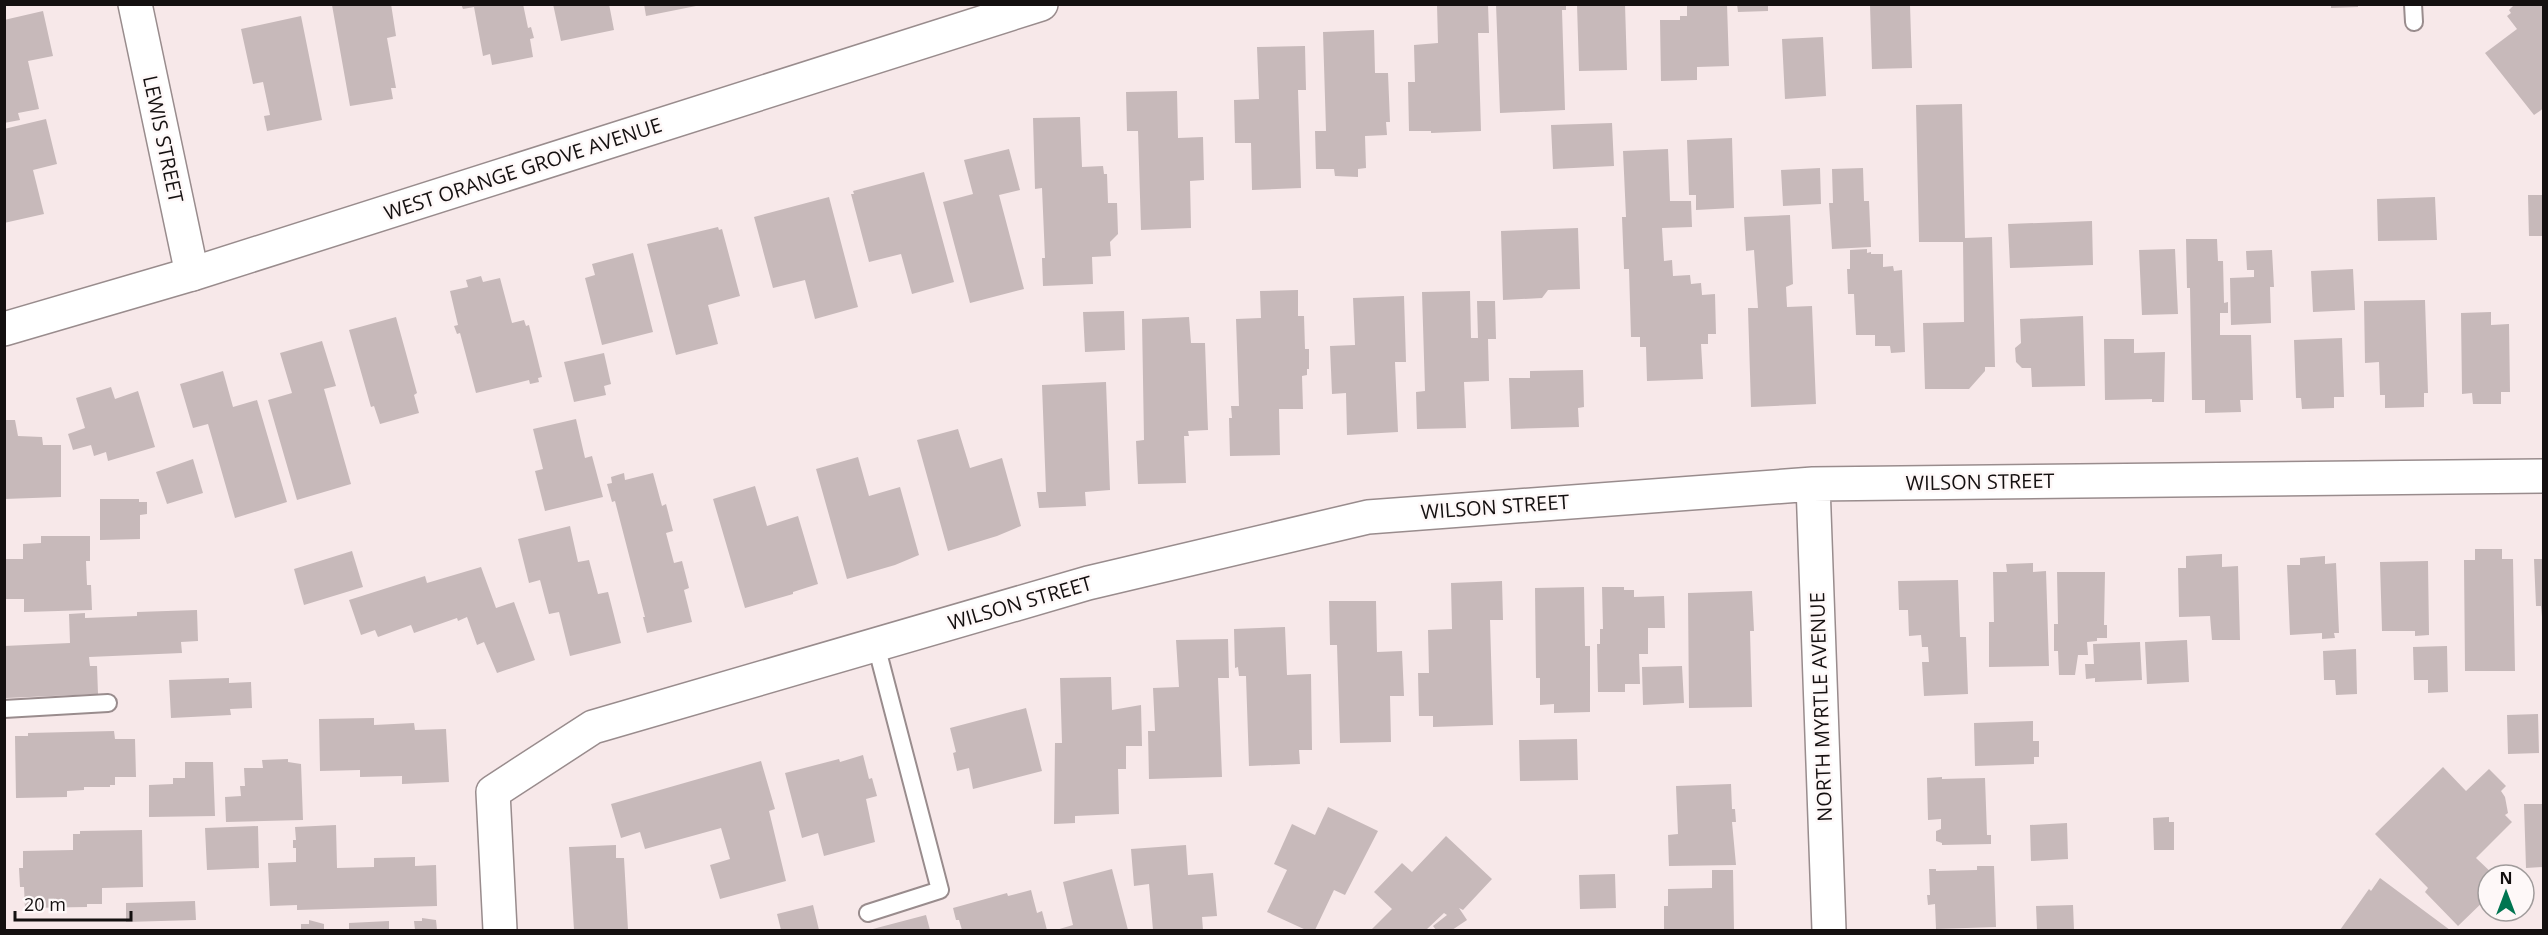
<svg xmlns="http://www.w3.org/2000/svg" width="2548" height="935" font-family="'Open Sans',sans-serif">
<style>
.building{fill:#c7b9ba}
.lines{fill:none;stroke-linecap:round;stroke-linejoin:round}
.service-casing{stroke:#998c8d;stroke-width:20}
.minor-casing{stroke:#998c8d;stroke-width:36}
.tertiary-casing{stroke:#998c8d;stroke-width:36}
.service{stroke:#fff;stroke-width:16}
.minor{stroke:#fff;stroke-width:33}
.tertiary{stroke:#fff;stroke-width:33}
.labels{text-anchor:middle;stroke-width:5;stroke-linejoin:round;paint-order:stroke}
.street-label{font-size:20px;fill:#141010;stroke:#fef8f8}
</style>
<rect width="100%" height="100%" fill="#f7e8e9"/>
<!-- building -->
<path class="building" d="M391,4l5,32 -9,2 9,50h-5l2,11 -43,7 -18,-101z
M461,4h62l5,24 3,-1 3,11 -4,1 3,18 -41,8 -2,-11 -7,2 -9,-49 -11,2z
M553,4h56l5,26 -53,11z
M644,4h52v2l-50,10z
M1437,4h51l1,29h-11l3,98 -50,2v-2h-22l-1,-49h7l-1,-37 24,-2z
M1496,4h70v6h-4l3,100 -65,3z
M1577,4h48l2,66 -48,1z
M1687,4h40l2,62 -32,1v13l-36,1 -1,-61h20v-4h7z
M1737,4h31v7l-30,1z
M2331,4h27v3l-27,1z
M2515,4h29v104l-10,7 -49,-62 32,-24 -10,-13 4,-3 -2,-3z
M1870,5h40l2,63 -40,1z
M43,11l10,45 -25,5 11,48 -21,4 2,7 -16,3v-103z
M301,16l21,104 -55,11 -3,-15 6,-1 -7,-33 -10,2 -12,-55z
M1374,30l1,43h13l2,49h-4l1,13 -22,1 1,32 -8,1v8l-23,-1 -1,-7h-18l-1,-38h11l-3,-99z
M1823,37l3,59 -41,3 -3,-60z
M1305,46l1,44h-8l3,98 -49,2 -1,-47h-16l-1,-43 25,-1 -2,-52z
M1177,91l1,47 25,-1 1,43 -14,1 1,47 -50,2 -3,-99h-11l-1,-39z
M1962,104l3,134 27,-1 3,130h-10v4l-16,18h-44l-2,-66 41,-1 -1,-80h-44l-3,-137z
M1080,117l2,50 21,-1 1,8h3l1,29h9l1,31 -8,8 1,14 -19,1 1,27 -50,2 -1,-28h3l-3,-70 -7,1 -2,-71z
M46,119l11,45 -24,6 11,44 -40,9v-94z
M1612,123l2,43 -61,3 -2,-44z
M1732,138l2,70 -38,2v-15h-7l-2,-55z
M1009,149l11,41 -21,5 25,94 -54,14 -27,-101 30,-8 -9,-34z
M1668,149l2,52h21l1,26 -30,1 2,33 8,-1 1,16 17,-1 1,9 10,-1 1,12 13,-1 1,40h-8v10h-7l2,35 -56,2 -1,-34h-6v-10h-9l-2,-68h-5l-2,-52h4l-3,-66z
M1820,168l1,36 -38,2 -2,-36z
M1863,168l1,33h5l2,46 -39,2 -3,-46h4l-1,-34z
M924,172l30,110 -42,12 -11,-40 -32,8 -18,-68h3l-1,-3z
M2528,195h16v41h-15z
M829,197l29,110 -43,12 -10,-39 -32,8 -19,-71z
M2435,197l2,43 -59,1 -1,-42z
M1790,215l3,69 -7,3 1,20 25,-1 4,98 -65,3 -3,-99h10l-4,-58 -8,1 -2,-34z
M2092,221l1,44 -83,3 -2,-44z
M718,227l1,3 3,-1 18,67 -32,9 10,39 -42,11 -29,-111z
M1578,228l2,61 -32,1 -6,8 -39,2 -2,-69z
M2186,239h31l1,22h5l1,42 4,-1v11h-8v22h31l2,65h-13l1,12 -36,1v-13h-13l-2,-112h-3z
M1867,249v4l4,-1v2h12v13l10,-1 1,5 8,-1 3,82 -14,1 -1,-7h-15v-11h-19l-2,-41h-6l-1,-25h3v-19z
M2175,249l3,65 -36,1 -3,-65z
M2272,250l2,37h-4l1,36 -40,2 -1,-47 24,-1v-7h-7l-1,-19z
M633,253l20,79 -51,13 -17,-67 10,-3 -3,-11z
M2353,269l2,41 -42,2 -2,-41z
M481,276l2,6 17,-4 12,45 12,-3 2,6 3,-1 13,52 -4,1 1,4 -9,2 -1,-4 -53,13 -16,-60 -3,1 -3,-8 4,-1 -8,-34 18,-4 -2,-7z
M1298,290v26h6l1,33h4v20h-2v6l-5,1 1,33h-24l1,46 -50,1 -1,-38h3l-1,-12h8l-3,-87 25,-1 -1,-27z
M1470,291l1,47h7l-1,-37h18l1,38h-8l1,42 -25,1 2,46 -49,1 -1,-37 9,-1 -3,-99z
M1404,296l2,66h-11l3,70 -51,3 -1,-42 -14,1 -2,-48 25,-1 -2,-47z
M2425,300l3,93h-4v14l-39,1v-13h-5l-1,-33 -14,1 -1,-62z
M1124,311l1,39 -40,2 -2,-40z
M2491,312v13l18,-1 1,68h-9v12h-28l-1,-11 -10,1 -1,-81z
M2083,316l2,70 -53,1 -1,-19h-9l-6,-6 -1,-14 6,-5 -1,-24z
M396,317l21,76 -3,2 5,18 -39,11 -6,-18 -3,1 -22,-77z
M1189,317l2,26h14l3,87 -20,1 1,5h-5l2,47 -48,1 -2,-43 8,-1 -2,-121z
M2342,338l2,59h-10v11l-32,1 -1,-11h-5l-2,-58z
M2104,339h30v14l31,-1 -1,50h-12v-3l-47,1z
M322,341l14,45 -12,3 27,95 -54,16 -29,-100 24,-7 -12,-40z
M604,353l7,31 -7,2 2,9 -32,7 -10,-40z
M1583,370l1,37 -6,1 1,19 -68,2 -2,-51h21v-7z
M223,371l10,36 24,-7 30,102 -52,16 -27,-94 -15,4 -13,-44z
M1106,382l4,108 -25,2 1,14 -47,2 -2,-16h9l-4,-107z
M111,387l4,12 23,-8 17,56 -47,14 -2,-9 -12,4 -3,-11 -18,5 -5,-16 17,-6 -9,-30z
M576,419l9,39 7,-2 11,41 -58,14 -10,-40 8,-2 -10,-40z
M4,420h11l3,16 24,1 1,8h18v52l-57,2z
M958,429l12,39 32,-10 19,68 -24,10 -49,15 -31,-111z
M858,457l11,39 31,-9 19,68 -24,10 -48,14 -31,-110z
M193,459l10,34 -36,11 -11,-32z
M624,473l1,7 28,-7 9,33 4,-2 7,27 -7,2 8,30 8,-2 7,27 -5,2 8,32 -45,11 -4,-16h2l-30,-116 -3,1 -5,-18 5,-1 -1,-6z
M755,486l12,40 31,-10 20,68 -25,8v2l-48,14 -32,-109z
M100,499h39v3h8v12l-7,1v24l-40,1z
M570,526l8,36 11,-2 9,34 10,-2 13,51 -51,13 -11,-44 -10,2 -9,-34 -11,3 -11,-44z
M41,536h49v25h-4l1,24h4l1,25 -68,2v-13h-20v-40h19v-15l18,-1z
M2475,549h27v10h11l2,112h-50l-1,-111h11z
M352,551l11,36 -59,18 -10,-36z
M2222,554v13l16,-1 2,74h-28l-2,-24 -31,1 -1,-49h8v-12z
M2325,556v8l11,-1 3,70h-5l1,5 -13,1v-6l-32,2 -3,-70h13v-7z
M2534,559h10v58h-2l-1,-11h-5z
M2428,561l1,74 -14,1v-5h-33l-2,-69z
M2033,563v9l13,-1 3,95 -60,1v-45h5l-1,-50h14l-1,-8z
M481,567l15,41 18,-6 21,58 -38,13 -13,-31 -7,3 -10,-28 -9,4 -1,-3 -43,15 -3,-8 -33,12 -3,-7 -14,5 -12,-35 76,-24 2,7z
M2057,572h48l-1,53h3v13h-10v3l-10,1 1,13h-10l-3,20h-16l-1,-24h-4v-27h4z
M1958,580l2,57h6l2,57 -44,2 -2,-34h7l-1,-15h-6l-1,-12 -12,1 -1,-26h-9l-1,-29z
M1502,581l1,39h-13l3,105 -60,2v-11h-14l-1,-43h11l-1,-43 24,-1 -1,-46z
M1584,587l1,59h5v66l-36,1v-9l-14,1v-27h-4l-1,-90z
M1602,587h22v3h10v7l30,-1 1,32h-17v26h-9l1,30h-15v8h-27l-1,-48h3v-15h3z
M1752,591l2,40h-4l2,76 -63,1 -1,-115z
M1329,601h47l1,51 25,-1 2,45h-14l1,46 -51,1 -3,-98h-7z
M197,610l1,31 -17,1 1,11 -93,4 1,9h7l1,28 -92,4 -2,-52 66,-3 -1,-29 16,-1v5l52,-2v-4z
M1285,627l2,48 24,-1 1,76h-13l1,14 -51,2 -3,-90h-7l-1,-9 -3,1 -1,-39z
M1228,639l1,39h-11l4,99 -73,2 -1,-48h7l-2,-43 26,-1 -3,-47z
M2187,640l2,42 -42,2 -2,-42z
M2140,642l2,38 -47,2v-4l-9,1 -1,-15h9l-1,-20z
M2447,646l1,46 -20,1v-13h-14l-1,-33z
M2356,649l1,45 -21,1 -1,-15h-11l-1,-29z
M1682,666l2,37 -41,2 -1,-38z
M1111,677l1,33 29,-5 1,41h-16v23h-8l1,45 -44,2v7l-21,1 1,-81h7l-2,-65z
M229,678v5l22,-1 1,26 -22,1 1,6 -60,3 -2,-38z
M1026,708l16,63 -69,18 -4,-21 -12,3 -4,-18 3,-1 -6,-24z
M2538,714l1,39 -31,1 -1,-39z
M374,718v7l40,-2 1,7 31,-1 3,53 -47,2v-8l-42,1v-7l-40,1 -1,-52z
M2033,721v20h6v16h-5v7l-59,2 -1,-43z
M114,731l1,8h20l1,38h-21v8h-5v2h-26v3l-17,1v6l-51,1 -1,-62h13v-3z
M1577,739l1,41 -58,1 -1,-41z
M863,755l6,24 3,-1 5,18 -11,3 9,43 -51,14 -6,-23 -16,5 -17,-65 54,-14 1,3z
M288,759v3l13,2 2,56 -77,2 -1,-25 16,-1 -1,-10h5l-1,-18h19l-1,-8z
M761,761l14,48 -6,2 17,70 -66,18 -10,-34 20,-6 -9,-31 -76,21 -5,-17 -19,6 -10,-34z
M185,762h28l2,54 -66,1v-32l24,-1v-6h12z
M2443,767l23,24 23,-22 17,17 -5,5 4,6 3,16 -3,2 7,7 -36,36 18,17h-6v22l-30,29 -33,-34 3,-4 -53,-54z
M1942,777v2l43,-1 2,57h4v9l-49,1v-2l-6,-2v-10l5,-2v-10l-13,1 -1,-42z
M1731,784l1,25h3l1,13h-4l4,43 -67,1 -1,-31 10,-1 -2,-48z
M2524,804h20v63l-18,1z
M1328,807l50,24 -33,64 -11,-5 -19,40h-9l-39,-18 20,-42 -13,-6 18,-40 23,11z
M2169,817v5h5v28h-20l-1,-32z
M2067,823l1,36 -37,2 -1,-36z
M336,825l1,43 37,-1v-9l41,-1v9l21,-1 1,41 -140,4v-5l-27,1 -2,-43 28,-1v-14h-3v-8h3l-1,-13z
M258,826l1,42 -52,2 -2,-42z
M142,830l1,57 -41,1v16h-15v3l-62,1 -1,-21h-4l-1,-19h4v-17l50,-1v-16h7v-3z
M1446,836l46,43 -29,31 -4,-2 8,12 -15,10h-16l-3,-4 14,-11 -3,-2 -18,17h-55l21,-21 -18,-17 28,-29 10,9z
M616,845v13h8l4,72h-54l-5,-83z
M1186,845l2,30 25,-2 4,43 -15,1 1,13h-50l-4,-46 -15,2 -3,-37z
M1977,866h17l2,61 -60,2 -1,-25 -7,1 -1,-10h3l-1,-26h7v2l41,-1z
M1112,869l16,61h-72l17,-5 -10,-43z
M1712,870h21l1,60h-70v-24h4v-17l44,-1z
M1615,874l1,34 -36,1 -1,-34z
M2380,878l70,52h-110l29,-41 2,2z
M1031,890l6,23 5,-2 5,19h-85l-3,-10h-3l-3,-12 54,-15 1,3z
M195,901l1,19 -70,2v-19z
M813,905l6,25h-38l-4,-16z
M2073,905l1,25h-37l-1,-24z
M926,915l4,15h-61z
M422,918l14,2 1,10h-22l-1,-9h8z
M309,920l15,4v6h-23v-6h8z
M389,921v9h-40v-7z"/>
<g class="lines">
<!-- service casing -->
<g class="service-casing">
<path id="service" d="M2413,4l1,18
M4,709l104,-6
M868,913l72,-23 -64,-245"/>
</g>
<!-- minor casing -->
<g class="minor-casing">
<path id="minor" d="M135,4l57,270
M1813,484l16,446
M500,930l-7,-138 100,-65 495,-144 280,-66 445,-33 731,-8"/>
</g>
<!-- tertiary casing -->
<g class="tertiary-casing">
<path id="tertiary" d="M4,329l188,-55 849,-270"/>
</g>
<!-- service -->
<use href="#service" class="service"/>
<!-- minor -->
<use href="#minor" class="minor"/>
<!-- tertiary -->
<use href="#tertiary" class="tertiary"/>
</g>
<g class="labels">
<!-- street labels -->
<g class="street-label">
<text transform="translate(163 139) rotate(78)" y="7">LEWIS STREET</text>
<text transform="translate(523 169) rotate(-18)" y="7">WEST ORANGE GROVE AVENUE</text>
<text transform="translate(1980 482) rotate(-1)" y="7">WILSON STREET</text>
<text transform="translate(1495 507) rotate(-4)" y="7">WILSON STREET</text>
<text transform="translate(1020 603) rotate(-16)" y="7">WILSON STREET</text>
<text transform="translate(1821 707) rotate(-92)" y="7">NORTH MYRTLE AVENUE</text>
</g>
</g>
<!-- border -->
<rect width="2548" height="935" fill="none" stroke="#141010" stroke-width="12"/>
<!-- north arrow -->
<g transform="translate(2506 893)"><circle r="28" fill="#fef8f8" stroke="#a09b9b" stroke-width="1.5"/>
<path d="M0-4.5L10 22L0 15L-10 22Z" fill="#007551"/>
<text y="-9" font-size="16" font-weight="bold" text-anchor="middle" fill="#141010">N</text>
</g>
<!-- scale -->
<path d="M15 911v9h116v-9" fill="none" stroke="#141010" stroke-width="3"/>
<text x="24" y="911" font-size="18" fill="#141010" stroke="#fef8f8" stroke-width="4.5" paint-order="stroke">20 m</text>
</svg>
